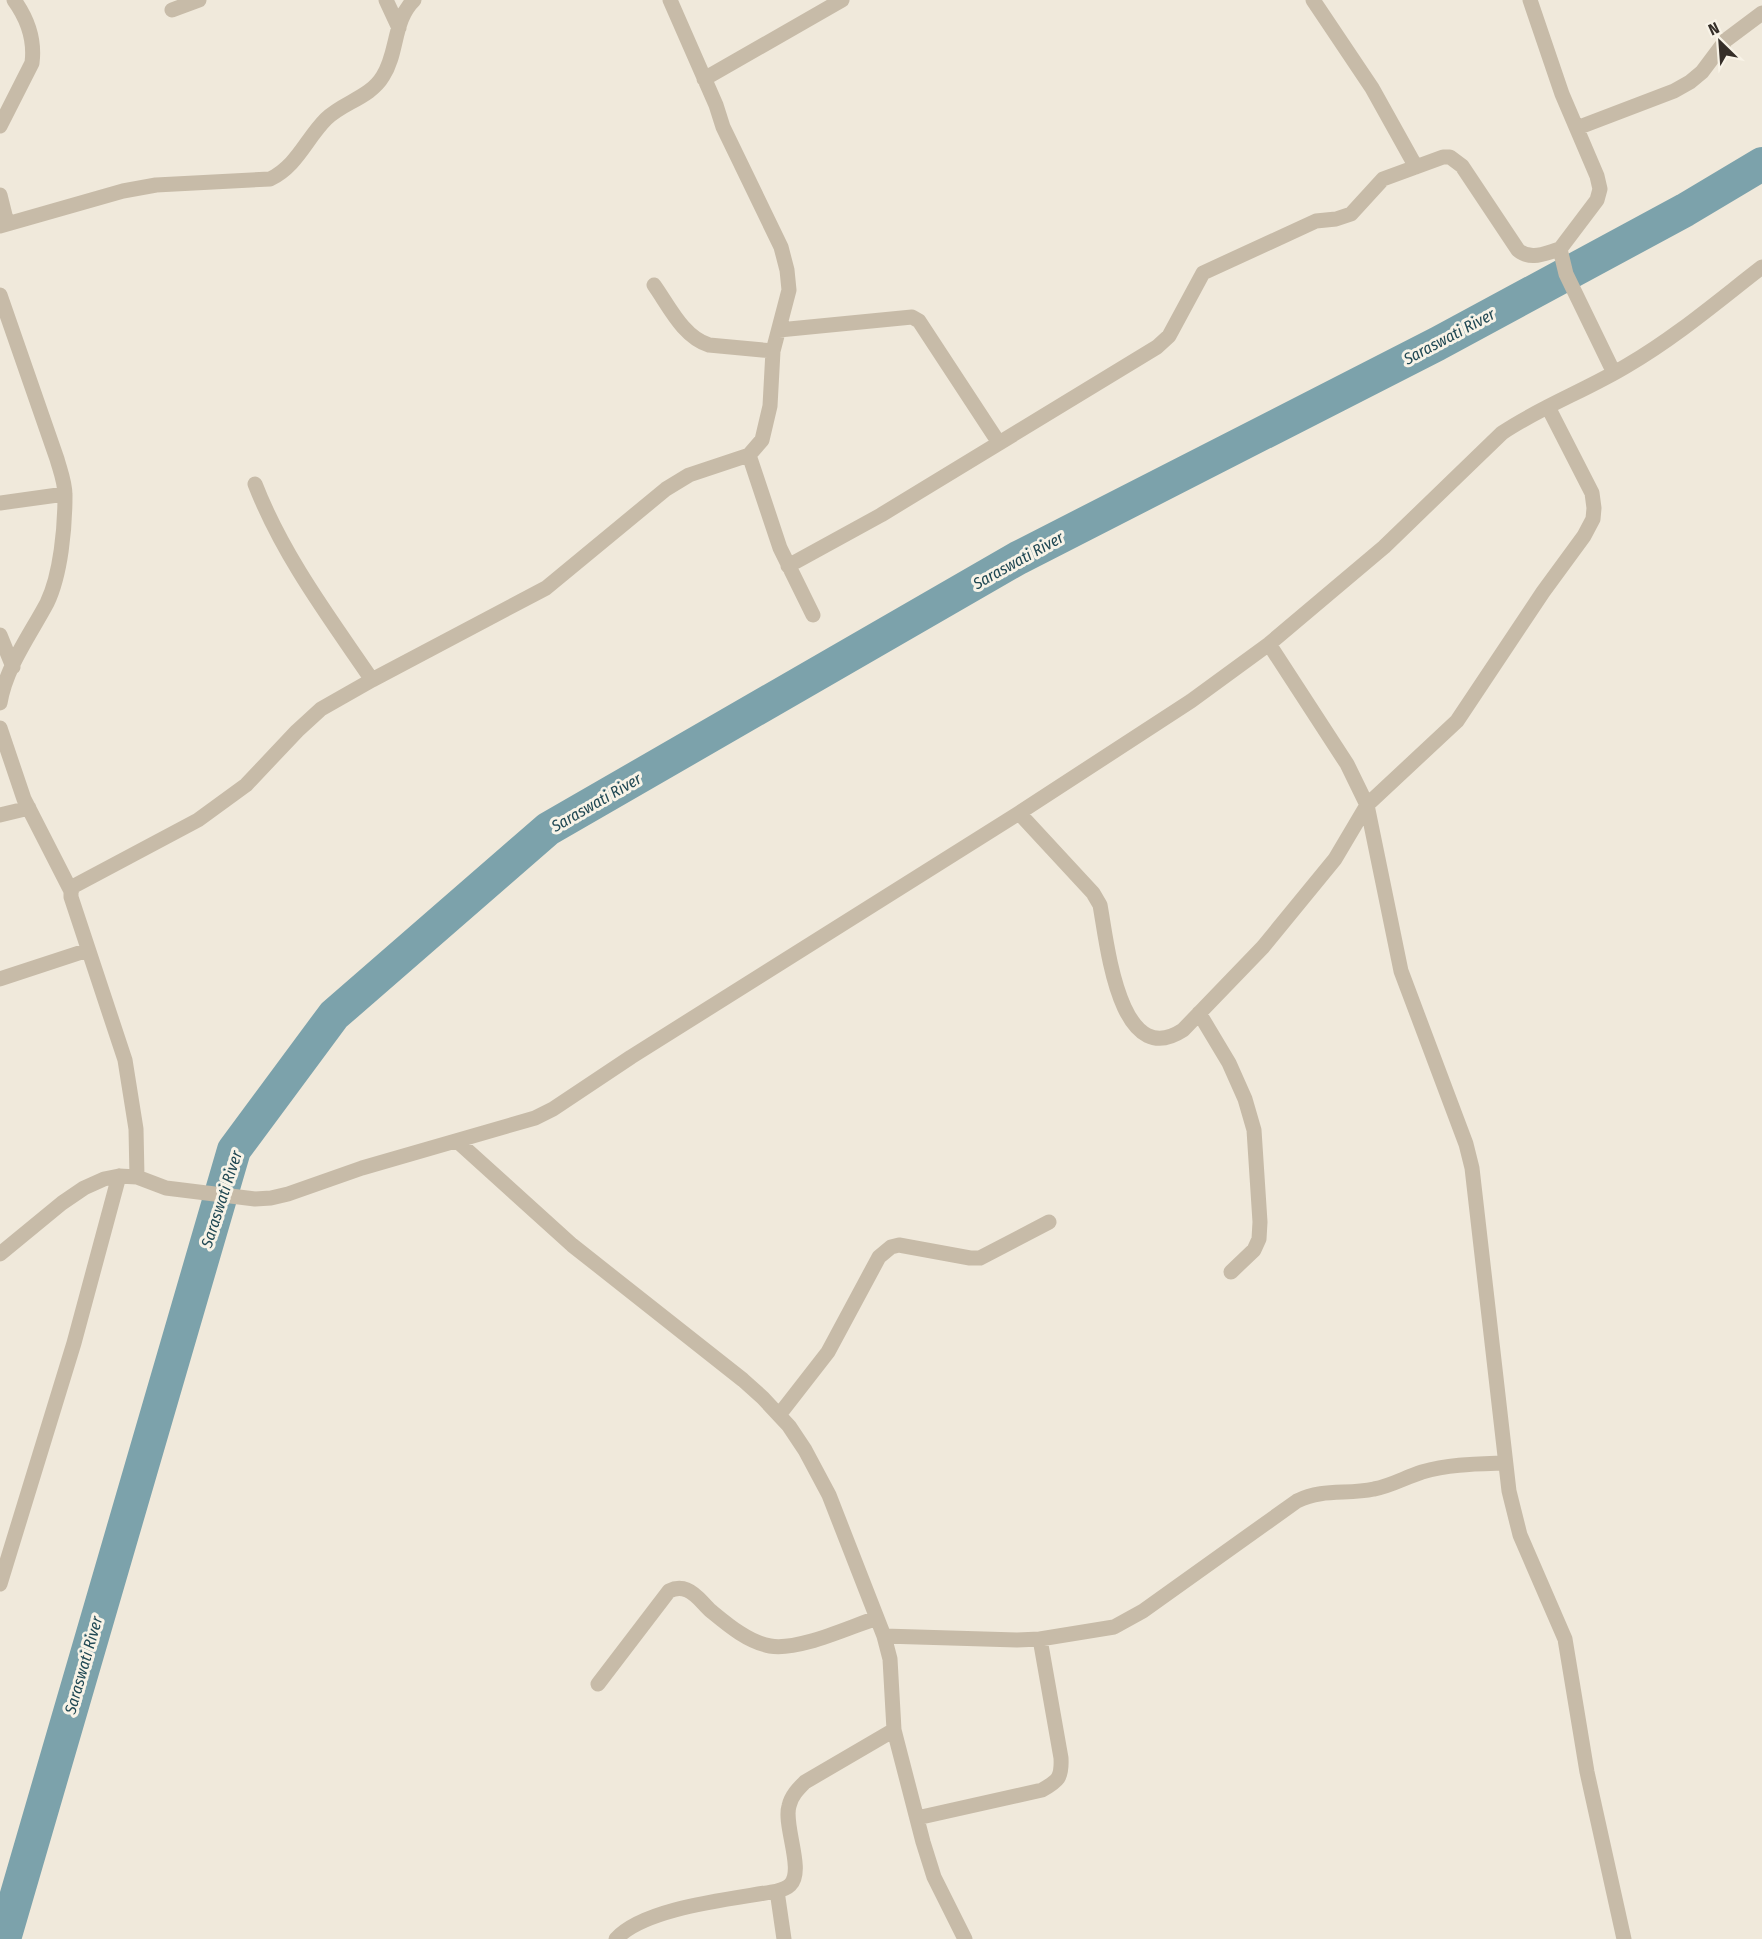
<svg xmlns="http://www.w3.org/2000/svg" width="1762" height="1939" font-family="'Fira Sans Condensed',sans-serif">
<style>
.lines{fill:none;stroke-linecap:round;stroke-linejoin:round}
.river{stroke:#7ca2ab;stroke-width:34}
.minor{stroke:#c7bba8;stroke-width:15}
.labels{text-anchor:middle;stroke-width:6;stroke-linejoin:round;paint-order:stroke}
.water-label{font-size:16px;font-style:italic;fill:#204853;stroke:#f8f3e7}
</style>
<rect width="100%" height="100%" fill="#f0e9db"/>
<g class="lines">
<!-- river -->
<path class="river" d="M4,1939l230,-789 100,-135 214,-186 470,-271 419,-214 248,-134 77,-46"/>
<!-- minor -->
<path class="minor" d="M386,0l13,28
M1313,0l59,88 44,79
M1530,0l32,94 35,82 3,13 -3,11 -37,49 6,25 48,99
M172,10l27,-10
M704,79l138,-79
M0,126l32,-63c3,-23 -5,-45 -18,-63
M1577,128l97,-37 16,-9 12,-10 24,-32 36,-27
M0,195l7,28
M0,226l123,-35 33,-6 114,-6c27,-13 36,-40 56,-60 17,-17 44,-21 57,-43 15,-23 10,-56 31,-76
M654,285c15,21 29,52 55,60l64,6
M0,295l57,164c3,11 8,23 8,36 0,32 -4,79 -18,108 -17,32 -41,64 -47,100
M779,330l133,-13 7,4 80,122
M749,455l31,93 33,67
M255,484c28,72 74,133 117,196
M0,503l65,-9
M788,566l93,-51 276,-168 12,-11 34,-63 113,-52 20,-2 15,-5 32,-35 60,-22h7l12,9 56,84c13,11 27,3 42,-1
M0,635l13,32
M1269,644l78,120 20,41 34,166 65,173 6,24 37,323 11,44 45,104 22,133 37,167
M0,728l24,71 47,92
M1019,813l74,80 7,12c7,37 19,167 83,125l80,-83 72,-88 32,-54 90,-84 86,-129 41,-56 9,-17 1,-11 -2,-15 -44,-86
M0,815l29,-7
M0,979l88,-29
M1199,1013l30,50 16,36 9,31 6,92 -1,17 -5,11 -23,22
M457,1141l115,104 171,135 20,18 26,28 16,24 24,45 55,141 6,23 4,71 29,112 11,35 31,62
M137,1177l-1,-48 -11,-69 -54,-163v-6l3,-5 124,-66 48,-35 51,-54 24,-22 51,-29 174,-92 120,-99 23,-14 60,-20 13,-15 8,-34 3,-55 16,-61 -2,-20 -6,-23 -58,-120 -7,-22 -46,-105
M0,1254l62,-51 22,-15 20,-9 15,-3 18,1 29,11 89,11 16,-1 17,-4 74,-26 173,-50 18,-9 78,-52 388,-244 172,-112 78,-57 115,-97 118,-114c40,-27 85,-43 126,-68 48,-28 90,-64 134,-98
M779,1415l49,-63 51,-95 12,-10 8,-2 71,13h10l69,-36
M0,1584l74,-241 45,-167
M884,1636l133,4 23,-1 74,-12 29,-16 154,-110c27,-13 49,-6 77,-12 17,-3 32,-12 48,-17 28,-8 55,-8 83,-9
M598,1684l71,-93c6,-3 11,-4 18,-1 10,4 16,14 24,21 17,14 37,31 59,35 29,5 79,-19 107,-28
M917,1818l125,-28c16,-9 20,-12 19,-32l-21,-119
M777,1891l7,48
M616,1939c29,-32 118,-40 161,-48 4,-1 10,-3 13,-6 15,-14 -7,-60 -1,-79 2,-10 9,-17 16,-24l89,-52"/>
</g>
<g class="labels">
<!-- water labels -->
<g class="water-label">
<text transform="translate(1449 336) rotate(-28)" y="6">Saraswati River</text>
<text transform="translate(1018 560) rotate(-29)" y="6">Saraswati River</text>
<text transform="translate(596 802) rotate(-30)" y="6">Saraswati River</text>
<text transform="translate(221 1199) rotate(-72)" y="6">Saraswati River</text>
<text transform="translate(83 1665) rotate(-74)" y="6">Saraswati River</text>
</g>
</g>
<!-- north arrow -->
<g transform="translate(1720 42) rotate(335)" stroke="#f8f3e7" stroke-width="4.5" paint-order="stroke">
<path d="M0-4.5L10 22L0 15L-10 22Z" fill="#352e28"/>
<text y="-9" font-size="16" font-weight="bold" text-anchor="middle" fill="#352e28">N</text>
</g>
</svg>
